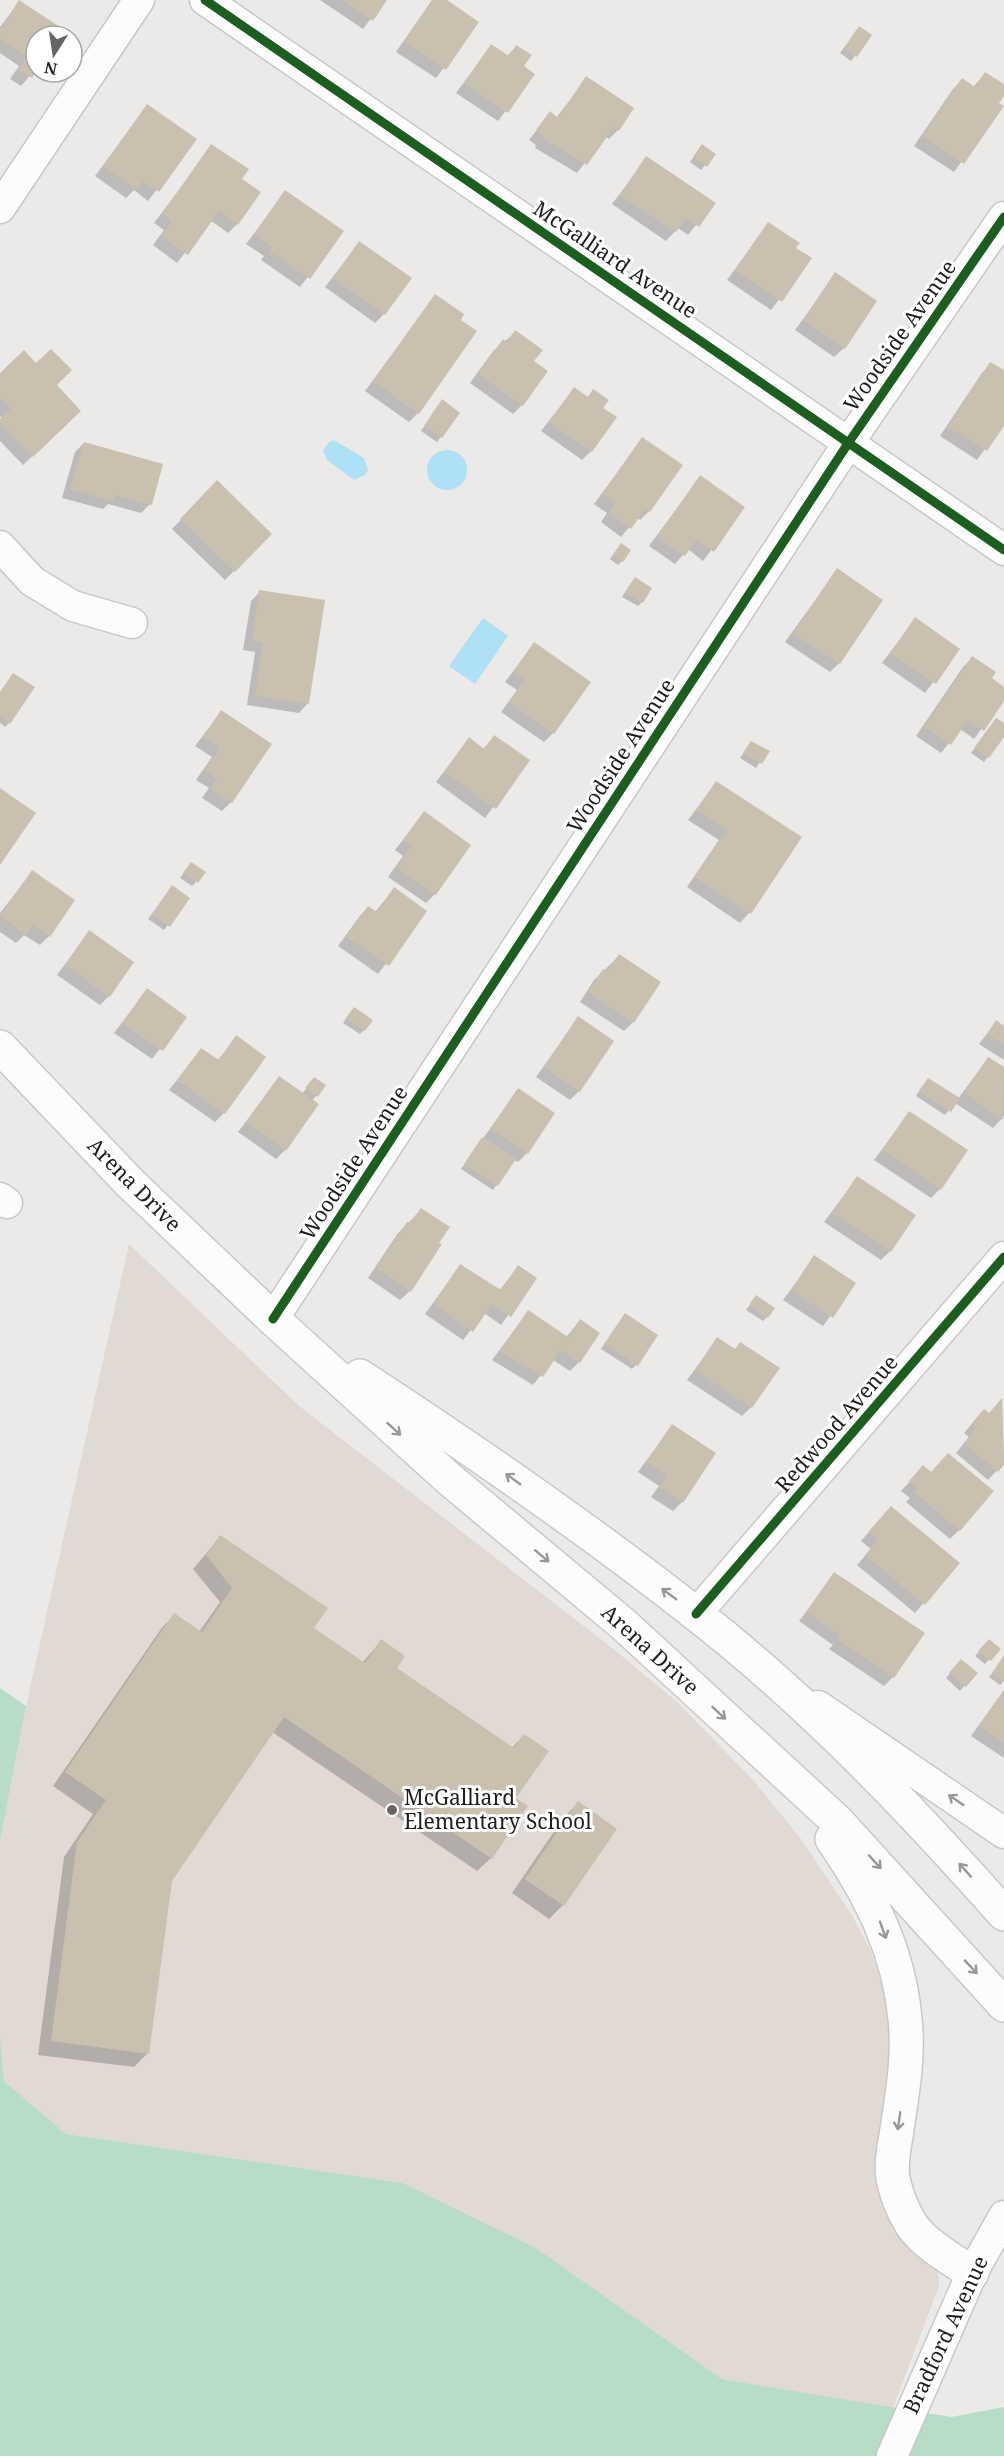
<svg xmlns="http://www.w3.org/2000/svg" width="1004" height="2456" font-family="'Noto Serif',serif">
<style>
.built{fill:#e0d9d4}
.green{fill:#b7ddc6}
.water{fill:#aee0f6}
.shadow{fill:#0003}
.building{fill:#cac0b0}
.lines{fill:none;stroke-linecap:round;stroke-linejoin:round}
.minor-casing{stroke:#cac8c7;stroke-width:33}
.secondary-casing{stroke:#cac8c7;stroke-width:36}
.minor{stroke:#fcfcfc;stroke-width:30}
.secondary{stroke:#fcfcfc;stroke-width:33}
.cycleway-casing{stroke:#fff;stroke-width:13}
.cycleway{stroke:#1b5e20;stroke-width:9}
.oneway{stroke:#999897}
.poi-dot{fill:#676563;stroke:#fff;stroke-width:2}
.labels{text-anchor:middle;stroke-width:6;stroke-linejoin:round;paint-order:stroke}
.street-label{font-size:21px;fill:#1f1d1c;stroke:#fff}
.poi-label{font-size:21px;fill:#1f1d1c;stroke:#fff;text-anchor:start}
</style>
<rect width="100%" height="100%" fill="#eceae8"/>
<!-- built -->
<path class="built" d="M129,1244l170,162 312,241 65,54 77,79 48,59 52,78 18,34 15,46 10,56 -9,89 51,128 1,16 -46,122 -171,-29 -186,-131 -133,-65 -337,-49 -62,-53 -4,-43v-197l26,-135z"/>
<!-- green -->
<path class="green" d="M0,1688l26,18 -26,135z
M0,2038l4,43 62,53 337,49 133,65 186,131 229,38 53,-10v49h-1004z"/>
<!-- water -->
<path class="water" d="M334,440l30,18 4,12 -3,5 -11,5 -27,-20 -4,-10 6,-8z
M427 470a20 20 0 1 1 40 0a20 20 0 1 1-40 0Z
M483,618l25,18 -33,48 -26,-18z"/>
<!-- shadow -->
<path class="shadow" d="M320,0h65l-22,29z
M432,0h12l33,23 -41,55 -40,-26z
M19,2l43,34h-26v36h7l-3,3 -6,-4 -13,15 -11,-7 9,-13 -19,-13v-26z
M859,28l11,8 -19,25 -11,-8z
M491,46l16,10 9,-9 6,20 11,7 -35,47 -42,-28z
M985,74l19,12v7l-7,10 4,3 -47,66 -40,-26 39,-57 9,-9 11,7z
M587,78l31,52 -9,9 -4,-3 -28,37 -42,-25 1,-3 -7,-5 21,-27 6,5z
M147,106l48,34 -47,61 -14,-11 -8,8 -31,-22z
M212,146l28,33 -3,45 -9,9 -18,-13 -33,43 -24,-18 11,-15 -10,-7z
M698,151l16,3 -13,16 -11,-8z
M647,158l67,45 -26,32 -10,-7 -12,13 -54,-37z
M286,192l56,40 -42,55 -39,-27 3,-4 -18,-12z
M768,224l26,25 16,10 -39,51 -44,-30z
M359,243l25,71 -9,9 -50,-36z
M836,274l8,74 -10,9 -39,-27z
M435,296l-17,117 -9,9 -44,-31z
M516,332l16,30 -10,43 -9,9 -43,-31 24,-33z
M991,364l13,8v51l-27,37 -37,-24 42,-63z
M0,375l55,10 24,26 -56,54 -23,-24v-20l3,-2 -3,-3z
M574,389l13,9 6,-7 8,17 -10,43 -9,9 -41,-29z
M438,406l20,7 -21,29 -16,-11z
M642,439l7,72 -9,9 -3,-2 -16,19 -20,-15 6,-9 -13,-9z
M84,443l66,61 -9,9 -33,-9 -5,5 -41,-11 13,-46z
M700,477l43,31 -40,53 -15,-12 -13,15 -26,-18z
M217,482l53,52 -45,46 -53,-51z
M617,549l5,12 -4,4 -8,-6z
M837,570l2,93 -9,9 -45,-30z
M631,583l11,19 -4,4 -16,-9z
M260,592l48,111 -9,10 -52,-8 8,-53 -12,-2 8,-49z
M915,619l43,30 -33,44 -43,-30z
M534,644l19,89 -9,9 -43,-30 16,-22 -12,-8z
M972,658l17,21 15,9v10l-30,41 -14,-10 -19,24 -25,-17 47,-69z
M0,693l9,30 -4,4 -5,-4z
M221,712l10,90 -9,9 -20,-13 7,-10 -13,-8 16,-23 -17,-11z
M996,720l8,5v9l-20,28 -13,-9z
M494,737l34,23 -43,58 -49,-36 33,-43 14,10z
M751,742l16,10 -11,16 -16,-10z
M716,783l84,55 -51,75 -9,10 -53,-36 32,-47 -31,-20z
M424,813l11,81 -9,9 -38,-26 15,-21 -8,-6z
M187,868l9,14 -4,4 -12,-8z
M32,872l17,64 -9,9 -16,-10 -8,8 -16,-11v-19z
M394,889l31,23 -47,62 -40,-28 21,-29 9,-10 7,5z
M168,892l20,6 -24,32 -16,-11z
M89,932l20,64 -9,9 -43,-30z
M619,956l14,66 -9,9 -44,-29 14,-22z
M147,990l38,27 -33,42 -38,-26z
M350,1013l14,17 -4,4 -17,-11z
M578,1018l1,73 -9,9 -34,-23z
M996,1022l8,6v32l-25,-16z
M237,1037l-13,76 -9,9 -46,-32 32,-40 16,11z
M988,1058l16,11v47l-11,12 -38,-25 -10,12 -29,-19 8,-12 34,15z
M279,1078l23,16 8,-11 14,3 -12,15 -27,49 -9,9 -38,-27z
M518,1090l35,23 -26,40 -9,9 -4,-2 -21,30 -32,-21z
M909,1113l31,76 -9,9 -57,-38z
M857,1178l33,73 -9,9 -57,-38z
M421,1210l-11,81 -10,9 -32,-22 30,-45z
M815,1257l39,26 -31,43 -40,-26z
M460,1266l39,25 19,-24 17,11 -34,47 -17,-12 -21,27 -38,-26z
M756,1297l11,20 -4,4 -17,-11z
M528,1312l38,25 14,-16 -1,41 -9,9 -17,-11 -20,25 -41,-25z
M625,1315l11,50 -4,4 -31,-20z
M717,1339l34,68 -9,9 -55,-36z
M1002,1400l2,63 -16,17 -32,-27 13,-16 -5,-4 11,-13 13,-5z
M672,1426l10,76 -9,9 -22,-14 8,-11 -21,-14z
M931,1474l28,56 -9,9 -44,-37 4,-4 -9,-7 13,-14z
M882,1517l76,46 -43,50 -58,-48 14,-16 -10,-8z
M220,1537l92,91 50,35 19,-22 14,27 117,80 12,-13 -10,64 -23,59 -14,13 -205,-139 -102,148 -23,174 -13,13 -96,-12 26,-198 29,-43 -40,-28 108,-157 13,-14 25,17 21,-30 -27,-33z
M835,1574l58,103 -9,9 -55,-37 4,-4 -34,-24z
M985,1645l14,4 -14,15 -10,-8z
M1004,1658v23l-4,4 -11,-8z
M957,1665l19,8 -16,18 -14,-13z
M1004,1690v68l-33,-22z
M578,1803l-15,102 -14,14 -37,-26 52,-76z"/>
<!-- building -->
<path class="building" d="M19,0l44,29 -2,4 4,3h-29v35l-4,7 -14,-8 9,-14 -27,-17v-9z
M343,0h44l-14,21z
M432,0h15l32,22 -33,48 -42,-28z
M859,26l13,9 -15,22 -13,-9z
M491,44l18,12 7,-11 16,10 -8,11 11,8 -27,39 -44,-30z
M985,72l19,12v12l-5,7 5,3 -40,58 -42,-28 40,-58 13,9z
M586,76l48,32 -15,23 -5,-4 -27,38 -45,-27 2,-2 -8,-6 14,-19 8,7z
M147,104l50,35 -38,53 -16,-11 -7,9 -33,-24z
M211,144l38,25 -7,10 19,13 -23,33 -19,-14 -31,44 -27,-19 11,-15 -10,-7z
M702,144l14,10 -9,13 -14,-10z
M646,156l70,47 -17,24 -13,-9 -10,14 -56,-37z
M285,190l59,41 -34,48 -41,-28 3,-4 -18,-13z
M768,222l32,21 -4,5 16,10 -30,44 -47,-32z
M359,241l53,37 -27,37 -52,-37z
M835,272l42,29 -32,48 -42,-29z
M435,294l29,20 -3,6 16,11 -58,83 -46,-33z
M515,330l28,20 -9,11 14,10 -25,35 -45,-32 25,-35 4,3z
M51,349l21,21 -15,15 24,26 -48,46 -33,-34v-4l11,-10 -11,-12v-24l24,-23 12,13z
M990,362l14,8v56l-17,25 -39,-24z
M574,387l14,10 5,-8 16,11 -6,8 14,9 -25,35 -43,-30z
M442,399l18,14 -18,25 -18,-12z
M642,437l41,28 -33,47 -5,-3 -14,20 -22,-16 6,-10 -13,-9z
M84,442l79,22 -11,41 -37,-10 -2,6 -43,-12z
M700,475l45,32 -31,45 -18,-12 -11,16 -28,-19z
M217,480l55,54 -37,38 -55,-53z
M621,543l10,7 -8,12 -10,-7z
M837,568l46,32 -43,64 -47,-31z
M635,577l17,11 -9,15 -18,-11z
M259,590l66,10 -16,104 -54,-8 8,-53 -11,-2z
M915,617l45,32 -24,35 -46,-30z
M534,642l57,40 -37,52 -45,-32 16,-22 -12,-8z
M972,656l24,16 -4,6 12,9v14l-20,30 -16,-11 -17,25 -27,-18z
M13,673l22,14 -25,37 -10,-8v-24z
M221,710l51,34 -40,59 -22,-15 7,-9 -13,-9 16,-22 -17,-11z
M996,718l8,5v14l-15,21 -15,-10z
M494,735l36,25 -34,49 -52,-37 25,-35 15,12z
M751,741l19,10 -8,13 -19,-11z
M716,781l86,56 -51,77 -56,-37 32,-47 -31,-20z
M0,788l36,25 -36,52z
M424,811l47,34 -35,50 -40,-27 15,-22 -8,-6z
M191,862l15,10 -8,11 -15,-10z
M32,870l43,30 -25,37 -17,-12 -7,10 -26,-19z
M172,885l18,13 -20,29 -18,-13z
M394,887l33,24 -38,55 -43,-29 22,-31 9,6z
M89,930l45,32 -24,35 -45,-32z
M619,954l42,28 -27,41 -46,-31 15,-23 4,2z
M147,988l40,29 -24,34 -41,-28z
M354,1007l19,13 -8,11 -19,-13z
M578,1016l36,25 -34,51 -36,-25z
M996,1020l8,6v19l-17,-11z
M236,1035l30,22 -41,57 -48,-34 24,-32 18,12z
M988,1057l16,10 -1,53 -39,-27z
M279,1076l40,28 -33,47 -40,-29z
M314,1077l12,8 -8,12 -13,-9z
M928,1078l32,20 -9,14 -32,-21z
M518,1088l37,25 -27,41 -38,-25z
M909,1111l59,39 -27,40 -59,-40z
M482,1137l34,22 -18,27 -34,-22z
M857,1176l59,39 -25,37 -59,-39z
M421,1208l29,19 -11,16 3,1 -31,48 -35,-24 31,-46 3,1z
M814,1255l42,28 -23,35 -42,-28z
M460,1264l41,26 17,-25 19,13 -26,39 -19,-13 -19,28 -40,-28z
M756,1295l19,13 -7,10 -19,-13z
M528,1310l40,27 12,-18 20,14 -20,30 -19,-13 -18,27 -43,-26z
M625,1313l33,22 -20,31 -34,-22z
M717,1337l18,12 5,-7 40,26 -28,40 -57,-38z
M1002,1398l2,67 -6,7 -34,-29 13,-16 -5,-4 12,-14 5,4z
M672,1424l44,29 -33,50 -24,-16 8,-11 -21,-14z
M948,1453l46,38 -34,40 -46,-39 4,-3 -9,-8 14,-16 8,7z
M891,1506l69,57 -35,42 -60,-50 14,-16 -10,-8z
M220,1535l108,73 -14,20 51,35 16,-24 24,17 -8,12 117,80 10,-14 25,17 -33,47 12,8 -36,53 -208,-142 -112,164 -23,173 -98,-13 26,-199 29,-42 -41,-28 109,-159 28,19 30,-44 -26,-33z
M834,1572l91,61 -31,45 -57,-39 3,-4 -34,-23z
M989,1639l12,10 -10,12 -13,-10z
M1004,1655v26l-12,-8z
M961,1659l17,14 -12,14 -17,-14z
M1004,1690v53l-25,-17z
M578,1801l39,28 -53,77 -39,-27z"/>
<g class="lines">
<!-- minor casing -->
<g class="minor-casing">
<path id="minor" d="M205,0l799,550
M0,208l139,-208
M0,546l32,35 41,25 59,17
M0,1198l7,5
M273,1319l576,-877 155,-225
M696,1614l308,-357
M818,1706l186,127
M892,2456l80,-183 32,-57"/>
</g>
<!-- secondary casing -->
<g class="secondary-casing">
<path id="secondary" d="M0,1047l131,137 142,135 175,159 175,146 215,198 166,183
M360,1376c115,75 228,153 336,238 113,88 213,193 308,300
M832,1839c38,55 67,112 73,180 4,35 -2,70 -7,104 -2,17 -8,37 -5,55 3,17 14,45 27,57 14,15 35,26 52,38"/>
</g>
<!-- minor -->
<use href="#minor" class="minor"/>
<!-- secondary -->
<use href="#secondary" class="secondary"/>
<!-- cycleway casing -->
<g class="cycleway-casing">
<path id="cycleway" d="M205,0l799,550
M273,1319l576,-877 155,-225
M696,1614l308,-357"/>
</g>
<!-- cycleway -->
<use href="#cycleway" class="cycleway"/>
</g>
<!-- one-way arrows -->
<defs><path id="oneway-shaft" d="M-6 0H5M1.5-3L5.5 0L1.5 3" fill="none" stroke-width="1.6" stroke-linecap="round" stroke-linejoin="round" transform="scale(1.5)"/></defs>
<g class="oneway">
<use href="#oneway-shaft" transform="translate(394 1429) rotate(42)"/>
<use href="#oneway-shaft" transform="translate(513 1479) rotate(-144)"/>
<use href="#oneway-shaft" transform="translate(542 1556) rotate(40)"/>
<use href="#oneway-shaft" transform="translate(669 1594) rotate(-144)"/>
<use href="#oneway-shaft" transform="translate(719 1713) rotate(43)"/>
<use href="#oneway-shaft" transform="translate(956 1800) rotate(-146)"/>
<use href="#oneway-shaft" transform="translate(875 1862) rotate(48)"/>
<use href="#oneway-shaft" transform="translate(965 1870) rotate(-132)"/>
<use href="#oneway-shaft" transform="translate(883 1930) rotate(70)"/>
<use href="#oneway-shaft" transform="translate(971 1967) rotate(47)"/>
<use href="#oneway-shaft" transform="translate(899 2121) rotate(98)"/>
</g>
<!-- markers -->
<circle class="poi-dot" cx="392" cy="1810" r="6"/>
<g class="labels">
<!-- street labels -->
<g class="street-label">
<text transform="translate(615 260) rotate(34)" y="7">McGalliard Avenue</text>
<text transform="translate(900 336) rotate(-55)" y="7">Woodside Avenue</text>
<text transform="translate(621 756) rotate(-57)" y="7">Woodside Avenue</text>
<text transform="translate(354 1163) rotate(-57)" y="7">Woodside Avenue</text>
<text transform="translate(134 1185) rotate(45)" y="7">Arena Drive</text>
<text transform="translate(837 1424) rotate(-49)" y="7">Redwood Avenue</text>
<text transform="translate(650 1650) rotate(42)" y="7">Arena Drive</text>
<text transform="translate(946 2335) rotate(-65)" y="7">Bradford Avenue</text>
</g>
<!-- poi labels -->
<g class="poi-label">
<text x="404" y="1805">McGalliard<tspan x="404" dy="24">Elementary School</tspan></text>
</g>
</g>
<!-- north arrow -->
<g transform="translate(54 54) rotate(192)"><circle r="28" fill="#ffffff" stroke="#a5a5a4" stroke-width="1.5"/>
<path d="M0-4.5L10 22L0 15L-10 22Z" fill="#676563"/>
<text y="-9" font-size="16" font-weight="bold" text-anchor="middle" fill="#1f1d1c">N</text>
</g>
</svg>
